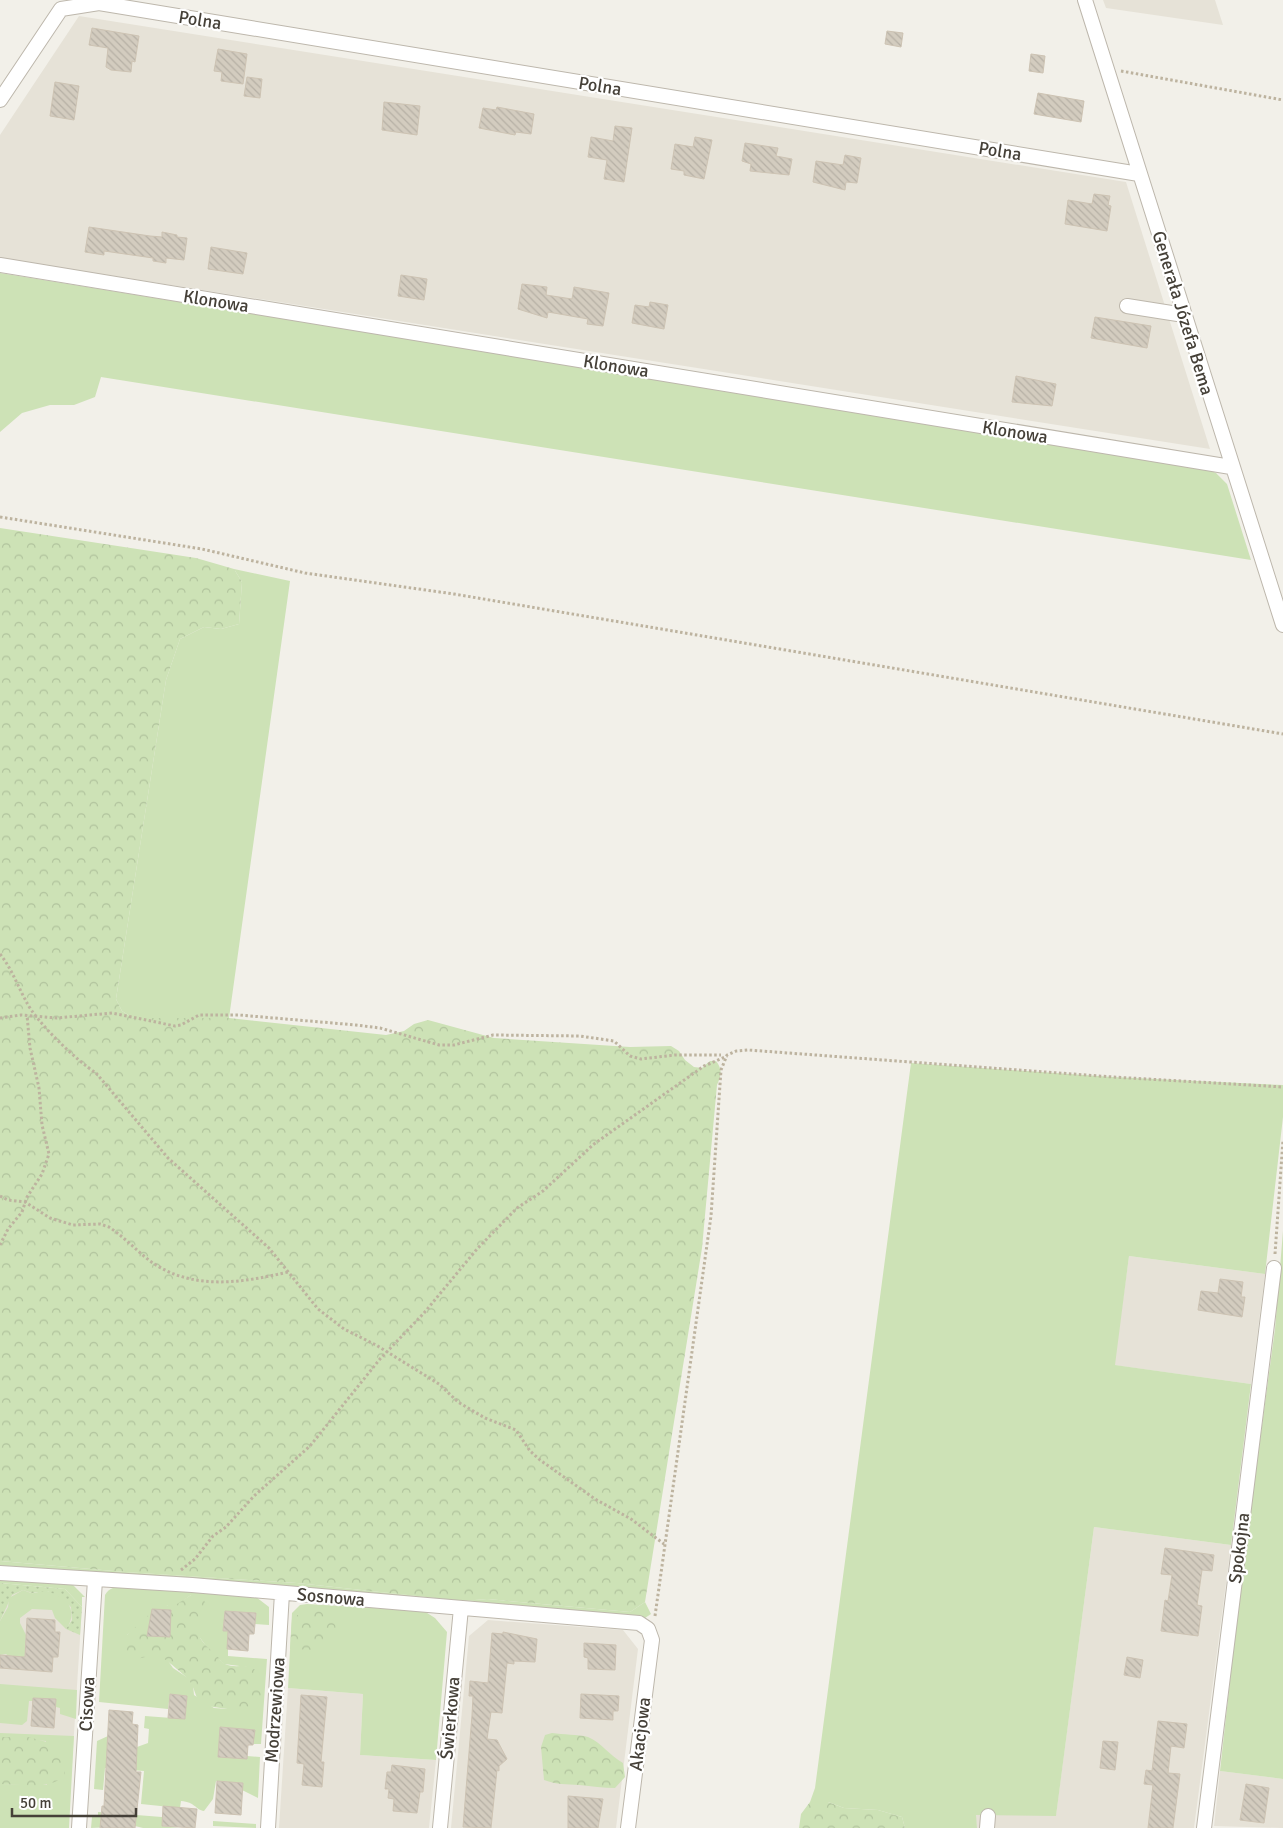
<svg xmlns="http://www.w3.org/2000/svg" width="1283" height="1828" font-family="Signika,sans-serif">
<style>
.residential{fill:#e6e2d7}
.grass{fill:#cde2b6;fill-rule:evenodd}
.forest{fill:url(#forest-crowns)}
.garden{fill:url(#garden-dots)}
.building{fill:url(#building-back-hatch);stroke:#cdc3b3}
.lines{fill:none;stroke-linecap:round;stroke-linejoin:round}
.minor-casing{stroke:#bdb7ac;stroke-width:16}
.path{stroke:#bdb39f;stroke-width:3;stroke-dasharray:2.5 2.5;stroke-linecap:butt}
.minor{stroke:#fff;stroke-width:14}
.labels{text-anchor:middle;stroke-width:4.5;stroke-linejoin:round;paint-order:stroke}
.street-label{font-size:18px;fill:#454038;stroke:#fff}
</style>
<defs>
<pattern id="forest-crowns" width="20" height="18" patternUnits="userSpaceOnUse" patternTransform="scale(1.25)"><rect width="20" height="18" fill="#cde2b6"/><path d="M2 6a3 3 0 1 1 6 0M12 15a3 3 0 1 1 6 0" fill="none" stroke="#b1c39d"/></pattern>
<pattern id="garden-dots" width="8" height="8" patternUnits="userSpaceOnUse" patternTransform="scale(1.25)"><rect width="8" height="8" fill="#cde2b6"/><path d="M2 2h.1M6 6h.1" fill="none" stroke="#b1c39d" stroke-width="1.8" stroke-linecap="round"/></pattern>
<pattern id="building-back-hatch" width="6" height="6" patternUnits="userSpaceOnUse" patternTransform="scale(1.25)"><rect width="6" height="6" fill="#d3ccbf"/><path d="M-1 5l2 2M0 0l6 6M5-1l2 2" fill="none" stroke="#b6b0a5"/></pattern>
</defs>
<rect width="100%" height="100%" fill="#f2f0e9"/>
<!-- residential -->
<path class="residential" d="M1103,0h112l8,25 -117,-17z
M79,16l1047,166 84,267 -1210,-191v-123z
M1129,1256l136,18 -14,110 -137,-19z
M1094,1527l137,18 -37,283h-217l-2,-13h81z
M0,1583l82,24 -14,221h-68z
M488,1620l135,10 15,19 -22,179h-165l18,-192z
M288,1688l75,6 -3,61 76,5 -7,68h-150z
M1220,1771l63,8v49l-69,-2z"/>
<!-- grass -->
<path class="grass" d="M0,273l1202,194 14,6 11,11 24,76 -1150,-183 -6,20 -21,8h-24l-28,8 -22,19z
M234,569l56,12 -61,437h-96l-11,-7 -6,-12 50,-319 14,-41 24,-12 17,2 18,-5 3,-42z
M911,1063l202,14 170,8v32l-18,157 -136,-18 -14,109 136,19 -20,161 -137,-18 -38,289 -80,-1 1,13h-72l-3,-11 -24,-7 -34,-2 -16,-6h-18l5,-14z
M1283,1231v548l-63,-8 21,-190 34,-252z
M0,1561l125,11 172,11 166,18 24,-2 143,13 15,-10 6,12 -6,4h-8l-637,-52z
M0,1577l65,5 8,3 12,12h-3v10l-17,-18 -65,-6z
M124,1586l132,11 13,10v18l-14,-1 1,-11 -31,-2 -2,19 5,1v25l39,3 -6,85h-8l1,-14 -33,-3 26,29 13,1 -2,41 -16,-8 1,-7 -27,-2 -3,18 -9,12c-8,-1 -9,-9 -23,-10l-1,7 -39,-4 3,-33 -39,-3 -2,22 -9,-1 3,-48 11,-5 -1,9 30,2 11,-4 1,-14 -5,-1 1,-12 40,3 2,-23 -17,-2 -2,15 -69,-7 6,-107c5,-8 10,-8 19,-9zM191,1595l7,40 8,11 18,18 23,3 -19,42 -14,-1 -20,-13 -1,-10 -5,-7 -15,-10 -7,-10 -39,-23 41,-30h9z
M23,1590c3,1 5,2 8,3 4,1 10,-3 16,-2 20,3 32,21 19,38l-11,-11 -3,-8 -20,-1 -12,9v5l6,12 -2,33 -18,-14 -6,1v-34l8,-14 1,-9z
M307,1604l117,7 11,7 12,14 -11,128 -76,-5 3,-61 -75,-6 4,-75 8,-8z
M0,1684l77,6 -1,29 -16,-5v-6l-4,-1v-8l-23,-1v3h-4l-2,20 -5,4 -22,-2z
M0,1733l74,3 -5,92h-69v-44l47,1 -1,-44 -46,-4z
M98,1812l64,5v9l17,2h-36l-8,-2 -44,2 1,-11h6z
M213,1821l43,3v4l-43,-2z"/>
<!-- forest -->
<path class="forest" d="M0,528l196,30 38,11 8,13 -3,42 -18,5 -17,-2 -24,12 -14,41 -50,319 6,12 11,7h96l157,17 18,-4 10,-7 14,-4 66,18 136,9 41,-1 8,5 6,9 9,7 8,1 8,-7h6c7,9 5,15 1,24l-15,163 -57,354 -15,10 -143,-13 -24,2 -166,-18 -172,-11 -125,-11z
M191,1595l13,5 3,7c-12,23 -13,29 7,46 4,3 7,9 11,11 6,3 13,2 19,2 21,3 21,19 18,36l-14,10 -48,-7c-4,-7 -5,-15 -9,-22 -3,-6 -28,-26 -34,-29l-20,5 -13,-4 -1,-12 4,-8 27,-25 14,-5 9,-1z
M308,1608l29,2 -2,25 -19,15 -26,-1 2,-30z
M552,1733c11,2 26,1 36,4 14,6 22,19 35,26l2,14 -10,11c-12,0 -23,-2 -36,-3 -13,-1 -22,0 -35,-5l-3,-33 4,-12z
M0,1737h28l30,8 7,16v14c-15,16 -44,9 -65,9z
M810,1802h18l16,6 34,2 24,7 3,11h-106l2,-14z"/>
<!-- garden -->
<path class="garden" d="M0,1583l65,6 17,18 -2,28 -14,-6 6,-9 -1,-13 -14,-12 -10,-4 -15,2 -9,-3 -11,5 -12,26z"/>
<!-- building -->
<path class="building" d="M92,28l47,8 -4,26 -3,-1 -1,11 -20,-2 -5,-3 2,-19 -19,-3z
M887,31l16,2 -2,14 -16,-3z
M218,49l29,5 -4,30 -22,-3 1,-9 -8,-1z
M1031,54l14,2 -2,17 -14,-2z
M247,77l15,2 -2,19 -16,-2z
M55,82l24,4 -5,34 -24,-4z
M1038,93l46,8 -3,21 -47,-8z
M384,102l36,4 -3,29 -35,-5z
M497,107l37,7 -3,20 -15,-2 -1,3 -36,-7 4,-20 13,2z
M615,126l17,2 -8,54 -20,-3 3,-19 -19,-3 3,-20 22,4z
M695,137l17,3 -8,39 -20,-4v-4l-13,-2 4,-25 18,3z
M745,143l33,5 -2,8 16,3 -3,16 -39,-4 1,-7 -9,-3z
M845,155l16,3 -4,25 -11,-1 -1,8 -32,-8 3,-21 27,4z
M1094,194l16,2 -2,9 3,1 -4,25 -42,-7 3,-24 24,4z
M89,227l61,9 12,1v-5l15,3v2l10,1 -3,22 -18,-2v5l-13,-2v-3l-49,-7v4l-19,-3z
M211,247l36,6 -4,21 -35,-5z
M401,275l26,4 -3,21 -26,-4z
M522,284l25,3 -1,8 26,4 2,-12 35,6 -6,33 -16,-2 1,-5 -40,-7 -1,6 -29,-9z
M650,302l18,3 -4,24 -32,-6 3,-18 14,2z
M1095,317l56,9 -4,22 -56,-10z
M1016,376l40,8 -4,22 -40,-4z
M1220,1279l23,3 -2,15h4l-3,20 -44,-7 3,-19 17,2z
M1165,1548l49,7 -2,16 -10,-1 -5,35 5,1 -4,30 -37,-5 4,-31 3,1 4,-26 -11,-1z
M152,1609l19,1 -1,27 -23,-1z
M225,1611l31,2 -2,21h-5l-1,17 -21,-2 1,-18h-5z
M27,1618l28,2v12h5l-2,25h-5l-1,15 -52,-4v-13l25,2z
M503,1632l34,7 -2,23 -21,-1v3l-7,-1 -5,50 -11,-1 -4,27 10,1 10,19 -8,7v5l-2,-1 -6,58 -28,-1 9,-112 1,-19h-4l1,-15 18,2 4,-50 11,1z
M584,1643l32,2 -1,25 -27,-1v-11l-4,-1z
M1127,1657l16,3 -3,18 -16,-3z
M170,1694l17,2 -2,23 -17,-1z
M581,1694l38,2 -1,15h-5v9l-33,-2z
M301,1695l26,2 -6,65h3l-2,25 -20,-2 2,-21 -7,-1z
M33,1698l23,1 -2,29 -23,-2z
M109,1710l24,2 -1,12 6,1 -2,47h5l-6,56h-35l2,-22h2z
M1158,1721l29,3 -3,24 -13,-2 -3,27 12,1 -7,54h-25l5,-43 -9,-1 2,-14 6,1z
M220,1727l35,3 -2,15h-5l-1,14 -29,-2z
M1103,1741l15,1 -3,28 -15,-2z
M392,1765l33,4 -2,23h-3l-3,21 -24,-2 1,-12 -6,-1 1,-9h-4l2,-17h4z
M217,1781l26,2 -2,32 -26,-2z
M1246,1784l23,4 -5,35 -24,-3z
M568,1796l35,3 -5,29h-30z
M163,1806l34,3 -2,19 -33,-2z"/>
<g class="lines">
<!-- minor casing -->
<g class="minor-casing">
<path id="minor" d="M1085,0l198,625
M0,100l61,-91 38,-6 1040,171
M0,265l1231,202
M1127,306l57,9
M0,1573l192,12 447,38 9,6 4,11 -24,188
M79,1828l16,-248
M268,1828l14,-235
M440,1828l21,-220
M987,1828l1,-12
M1204,1828l70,-560"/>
</g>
<!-- path -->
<path class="path" d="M1121,71l162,29
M0,517l202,32 103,24 149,21 829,140
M0,954c12,15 17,31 26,47 10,21 51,60 70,72l72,85 101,90 49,61 26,20 32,16 63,39 19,18 27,16 31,12 14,21 10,9 55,39 36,20 33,25
M0,1018l21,-3 36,3 55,-5 63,13 6,-1 18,-10h40l117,10 24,3 59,17h15l39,-10 87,1 34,5 16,15 11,3 34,-4h46
M0,1196l8,4 17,2 25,16 23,7 27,-1 9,3c15,10 27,23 41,34 42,30 91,22 138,11
M0,1245l8,-16 14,-17 5,-15 15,-23 7,-20 -7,-29 -3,-37 -9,-40 -3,-33
M1275,1254l8,-114
M181,1570l14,-11 18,-23 13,-9 28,-31 56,-50 70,-87 44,-46 53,-64 40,-41 26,-17 51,-47 110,-78 23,-10
M655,1616l56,-400 10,-146 6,-15 9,-4 12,-1 365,27 170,10"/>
<!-- minor -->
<use href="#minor" class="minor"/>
</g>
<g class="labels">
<!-- street labels -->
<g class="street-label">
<text transform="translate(200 20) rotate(9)" y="6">Polna</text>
<text transform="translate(600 86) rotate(9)" y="6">Polna</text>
<text transform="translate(1000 151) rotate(9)" y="6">Polna</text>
<text transform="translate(216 301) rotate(9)" y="6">Klonowa</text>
<text transform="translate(1183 313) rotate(73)" y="6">Generała Józefa Bema</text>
<text transform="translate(616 366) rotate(9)" y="6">Klonowa</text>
<text transform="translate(1015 432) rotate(9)" y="6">Klonowa</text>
<text transform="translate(1239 1548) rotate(-83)" y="6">Spokojna</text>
<text transform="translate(331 1597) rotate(5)" y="6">Sosnowa</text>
<text transform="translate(87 1704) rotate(-87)" y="6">Cisowa</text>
<text transform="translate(275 1710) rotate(-86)" y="6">Modrzewiowa</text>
<text transform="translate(450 1718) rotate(-85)" y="6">Świerkowa</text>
<text transform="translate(640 1734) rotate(-83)" y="6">Akacjowa</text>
</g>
</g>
<!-- scale -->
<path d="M12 1808v8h124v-8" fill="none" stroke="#454038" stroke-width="2.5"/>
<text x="20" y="1808" font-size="15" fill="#454038" stroke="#ffffff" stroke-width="4" paint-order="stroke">50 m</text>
</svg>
